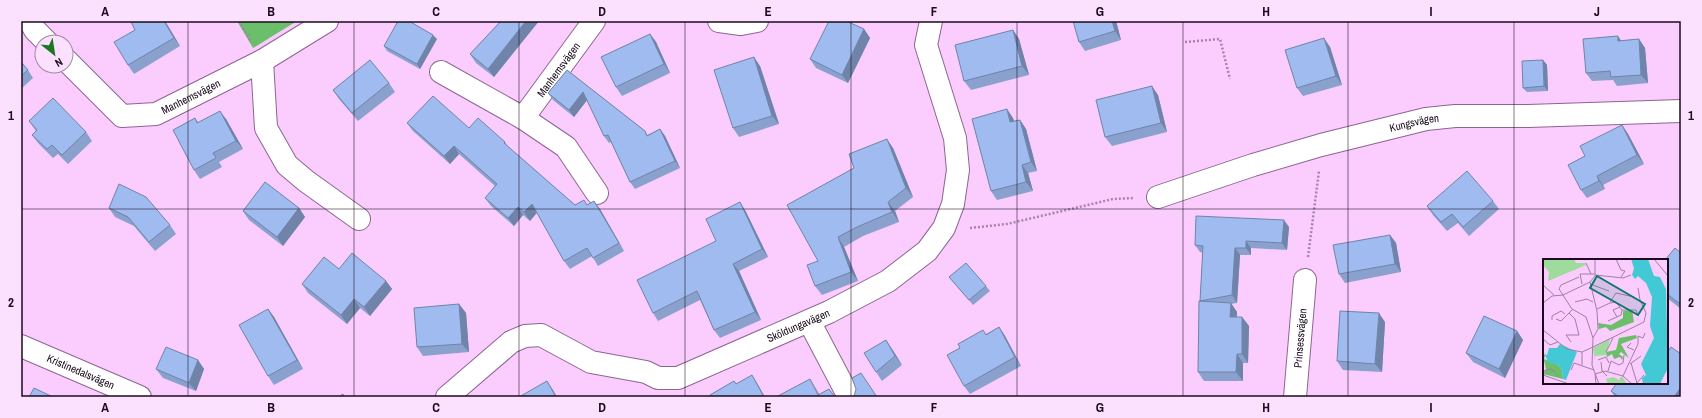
<svg xmlns="http://www.w3.org/2000/svg" width="1702" height="418" font-family="'Archivo Narrow',sans-serif">
<style>
.forest{fill:#6bbe6a}
.lines{fill:none;stroke-linecap:round;stroke-linejoin:round}
.minor-casing{stroke:#8d6591;stroke-width:24}
.path{stroke:#a684a9;stroke-width:2.5;stroke-dasharray:2 2;stroke-linecap:butt}
.minor{stroke:#fff;stroke-width:22}
.wall{fill:#8aa1ce}
.shaded-wall{fill:#7083a8}
.building{fill:#a0bbf0;stroke:#7083a8}
.grid{fill:none;stroke:#1b0b1c;stroke-width:1;stroke-opacity:0.55}
.labels{text-anchor:middle;stroke-width:3;stroke-linejoin:round;paint-order:stroke}
.street-label{font-size:11px;fill:#1b0b1c;stroke:#fce1ff}
.inset-river{fill:none;stroke:#42c9d5;stroke-width:2}
.inset-road{fill:none;stroke:#a17fa4;stroke-width:1}
.view{fill:#0f766e;fill-opacity:0.15;stroke:#0f766e;stroke-width:2}
.inset-edge{fill:none;stroke:#1b0b1c;stroke-width:2}
.neatline{fill:none;stroke:#1b0b1c;stroke-width:1.5}
.grid-label{font-size:13px;text-anchor:middle;font-weight:bold;fill:#1b0b1c}
</style>
<rect width="100%" height="100%" fill="#facdfe"/>
<!-- forest -->
<path class="forest" d="M237,21h60l-44,27z"/>
<g class="lines">
<!-- minor casing -->
<g class="minor-casing">
<g id="minor">
<path d="M30,21l5,9 12,12"/>
<path d="M719,21l22,3 16,-3"/>
<path id="s1" d="M66,60l56,56 34,-2 106,-53 65,-40"/>
<path d="M262,61l4,67 21,37 19,16 53,38"/>
<path d="M441,72l82,46 43,29 31,46"/>
<path id="s2" d="M523,118l71,-97"/>
<path id="s3" d="M1158,197l95,-32 68,-20 105,-26 29,-3h73l153,-5"/>
<path d="M809,321l40,76"/>
<path id="s4" d="M21,346l119,51"/>
<path id="s5" d="M447,397l64,-55 14,-6 16,-1 50,27 55,10 12,6h20l151,-66 59,-31 39,-30 17,-23 9,-24 5,-34 -3,-32 -29,-93 5,-24"/>
<path id="s6" d="M1295,397l10,-117"/>
</g>
</g>
<!-- path -->
<path class="path" d="M239,21l11,19
M1185,42l35,-3 10,40
M970,228l37,-4 106,-25 21,-1
M1308,257l11,-86"/>
<!-- minor -->
<use href="#minor" class="minor"/>
</g>
<!-- wall -->
<path class="wall" d="M165,21l15,25 -46,28 -6,-9z
M501,21h38l-45,56 -18,-14 -6,-9z
M1073,21h43l5,19 -36,11 -6,-9z
M864,29l6,9 -22,45 -32,-15 -6,-9z
M1013,30l6,9 10,36 -58,15 -7,-9z
M650,34l6,8 14,31 -48,23 -6,-9z
M437,39l-17,30 -33,-18 -3,-5z
M1639,39l6,9 3,35 -31,3 -4,-6 -21,1 -6,-8z
M1330,47l12,38 -39,11 -6,-8z
M1543,60l4,5 1,26 -21,1 -4,-4z
M21,62l7,8 5,8 -12,11z
M760,66l19,58 -40,13 -6,-9z
M567,70l78,61 2,4 13,-6 5,7 15,32 -45,21 -5,-7 -19,-40 -2,1 -5,-7 -17,-36 -13,17 -21,-17 -5,-7z
M389,83l6,9 -37,29 -19,-22 -6,-9z
M1158,95l9,37 -55,14 -7,-9z
M195,118l3,4 28,-3 17,30 -24,13 3,5 -22,12 -6,-9z
M1013,118l1,3 6,-1 6,9 11,42 -9,2 5,18 -36,9 -6,-9z
M29,121l57,11 6,9 -24,23 -10,-10 -5,4 -15,-15 -6,-8 4,-4z
M407,123l62,5 36,14 3,5 67,58h12l13,4 24,42 -26,15 -6,-10 -22,13 -6,-8 -27,-48 -7,8 -7,-6 -9,11 -23,-20 -6,-8 10,-12 -36,-32 -9,10 -37,-33z
M1622,125l6,9 16,30 -41,21 2,4 -18,9 -6,-8 4,-34z
M893,148l20,49 -18,14 4,11 -36,14 -19,11 14,34 -36,14 -7,-9 3,-25z
M1493,201l6,8 -30,27 -11,-13 -11,8 -14,-16 -6,-9z
M109,208l61,17 6,9 -21,17 -21,-25 -19,-9z
M299,208l6,9 -22,29 -34,-26 -6,-9z
M745,210l23,47 -29,14 22,49 -41,18 -6,-8 -14,-30 -42,21 -5,-8 63,-72z
M1289,227l-2,23 -36,-2v7h-11l-3,48 -6,1 6,8v5h5l7,9 -1,37h-5v18h-39l-6,-9 2,-71 3,-48 -3,-1 -5,-7z
M1390,235l6,8 5,29 -56,11 -6,-9z
M1681,253v56l-14,-11v-38z
M949,277l37,9 4,5 -17,14z
M386,281l6,8 -22,27 -10,-8 -13,16 -39,-31 -6,-9z
M459,304l7,9 3,39 -46,4 -6,-9z
M268,309l6,8 29,52 -29,16 -6,-9z
M1385,322l-3,50 -39,-2 -6,-9z
M999,327l6,9 16,30 -51,28 -6,-8 22,-52z
M1517,331l6,9 -18,38 -32,-16 -7,-9z
M892,349l10,16 -20,16 -6,-9z
M198,360l6,9 -8,22 -33,-13 -7,-9z
M1611,391l70,6h-66z"/>
<!-- shaded-wall -->
<path class="shaded-wall" d="M164,21h1l15,25 -6,-8z
M526,21h13l-45,56 -6,-8z
M1112,21h4l5,19 -6,-9z
M864,29l6,9 -22,45 -6,-8z
M1013,30l6,9 10,36 -7,-9z
M650,34l6,8 14,31 -6,-9z
M433,35l4,4 -17,30 -3,-5z
M1618,36l6,9 -6,-4z
M1324,38l6,9 12,38 -6,-9z
M1639,39l6,9 3,35 -7,-8z
M754,57l6,9 19,58 -7,-8z
M1543,60l4,5 1,26 -4,-5z
M1152,86l6,9 9,37 -6,-9z
M583,92l5,7 -14,18 -5,-7z
M1007,109l6,9 3,13 -6,-9z
M220,111l6,8 17,30 -7,-8z
M1020,120l6,9 11,42 -6,-9z
M1622,125l6,9 16,30 -7,-9z
M660,129l5,7 15,32 -5,-7z
M887,139l6,9 20,49 -7,-9z
M454,146l5,8 -9,10 -6,-8z
M1022,165l6,8 5,18 -7,-9z
M1597,176l6,9 2,4 -6,-8z
M594,201l6,8 24,42 -5,-8z
M740,202l5,8 23,47 -6,-8z
M888,202l7,9 4,11 -7,-10z
M532,204l5,8 -7,9 -6,-9z
M518,207l5,8 -9,11 -6,-8z
M299,208l6,9 -22,29 -6,-9z
M1284,220l5,7 -2,23 -5,-7z
M1390,235l6,8 5,29 -6,-8z
M838,237l6,10 14,34 -7,-9z
M1246,241l5,7v7l-5,-7z
M1235,248l5,7 -3,48 -5,-8z
M733,264l6,7 22,49 -6,-8z
M386,281l6,8 -22,27 -6,-9z
M354,299l6,9 -13,16 -6,-9z
M1681,301v6l-2,-4z
M1231,303l6,9 -1,14 -6,-9z
M459,304l7,9 3,39 -7,-8z
M268,309l6,8 29,52 -6,-9z
M1379,313l6,9 -3,50 -7,-8z
M1242,317l7,9 -1,37 -6,-9z
M999,327l6,9 16,30 -6,-9z
M1517,331l6,9 -18,38 -6,-9z
M886,340l6,9 10,16 -7,-9z
M1237,354l6,9v18l-7,-9z
M198,360l6,9 -8,22 -7,-8z
M752,375l5,8 8,14h-1z
M810,379l5,8 6,10h-1z
M547,381l6,9 4,7h-1z
M1681,387v10h-7z"/>
<!-- building -->
<path class="building" d="M132,21h32l10,17 -46,27 -14,-23 21,-12 -4,-8z
M398,21h11l24,14 -16,29 -33,-18z
M501,21h25l-38,48 -18,-15z
M829,21h17l18,8 -22,46 -32,-16z
M1073,21h39l3,10 -36,11z
M1013,30l9,36 -58,15 -9,-36z
M650,34l14,30 -48,23 -15,-30z
M1618,36v5l21,-2 2,36 -30,2 -1,-6 -24,2 -3,-34z
M1324,38l12,38 -39,12 -12,-38z
M754,57l18,59 -39,12 -19,-58z
M370,60l19,23 -37,30 -19,-23z
M1543,60l1,26 -21,2 -1,-27z
M21,62l7,8 -7,6z
M567,70l78,61 2,5 13,-7 15,32 -45,21 -22,-47 -4,1 -21,-44 -14,18 -21,-17z
M1152,86l9,37 -56,14 -9,-37z
M433,96l36,32 9,-10 27,24 -1,1 71,62 9,-5 3,5 7,-4 25,42 -26,15 -6,-10 -23,13 -32,-57 -8,8 -6,-5 -10,11 -23,-20 12,-14 -43,-38 -10,10 -37,-33z
M53,98l33,34 -24,23 -10,-10 -5,4 -15,-14 5,-5 -8,-9z
M1007,109l3,13 10,-2 11,42 -9,3 4,17 -35,9 -19,-72z
M220,111l16,30 -23,12 3,5 -22,12 -21,-40 22,-12 2,5z
M1622,125l15,30 -40,21 2,5 -18,9 -13,-25 17,-9 -5,-10z
M887,139l19,49 -18,14 4,10 -35,15 -19,10 13,35 -36,14 -8,-21 11,-4 -31,-56 67,-37 -5,-14z
M1467,171l26,30 -30,26 -11,-13 -11,8 -14,-16z
M265,182l34,26 -22,29 -34,-26z
M119,184l27,13 24,28 -21,17 -21,-25 -19,-9z
M740,202l22,47 -29,15 22,48 -41,18 -17,-39 -44,22 -16,-33 79,-39 -10,-22z
M1196,216l88,4 -2,23 -36,-2v7h-11l-3,47 -32,6 3,-55 -8,-1z
M1390,235l5,29 -56,10 -6,-29z
M1675,248l6,5v48l-2,2 -12,-9v-34h-2z
M352,253l34,28 -22,26 -10,-8 -13,16 -39,-31 22,-27 15,12z
M966,263l20,23 -17,14 -20,-23z
M1199,301l32,2 -1,14h12v37h-5l-1,18h-38z
M459,304l3,40 -45,3 -3,-39z
M268,309l29,51 -29,16 -29,-51z
M1340,311l39,2 -4,51 -38,-3z
M1484,316l33,15 -18,38 -33,-16z
M999,327l16,30 -51,29 -17,-31 13,-7 -2,-4 25,-14 3,5z
M886,340l9,16 -19,16 -12,-19z
M166,347l32,13 -9,23 -33,-14z
M1671,347l10,7v33l-7,10h-55l-8,-6 6,-8h50v-30z
M861,373l16,24h-24l1,-1 2,-7 -4,-11z
M752,375l12,22h-53l-1,-2 24,-14 2,3z
M810,379l8,16 11,-6 6,8h-59z
M547,381l9,16h-37z
M34,388l19,9h-24z
M343,394l1,3h-6z"/>
<!-- grid -->
<path class="grid" d="M188,21v376M354,21v376M519,21v376M685,21v376M851,21v376M1017,21v376M1183,21v376M1348,21v376M1514,21v376M21,209h1660"/>
<g class="labels">
<!-- street labels -->
<g class="street-label">
<text dy="4" stroke="none"><textPath href="#s2" startOffset="60">Manhemsvägen</textPath></text>
<text dy="4" stroke="none"><textPath href="#s1" startOffset="152">Manhemsvägen</textPath></text>
<text dy="4" stroke="none"><textPath href="#s3" startOffset="267">Kungsvägen</textPath></text>
<text dy="4" stroke="none"><textPath href="#s5" startOffset="393">Sköldungavägen</textPath></text>
<text dy="4" stroke="none"><textPath href="#s6" startOffset="59">Prinsessvägen</textPath></text>
<text dy="4" stroke="none"><textPath href="#s4" startOffset="65">Kristinedalsvägen</textPath></text>
</g>
</g>
<!-- overview -->
<g transform="translate(1543 259)">
<rect width="125" height="125" fill="#facdfe"/>
<path d="M0,0h31l2,4h9l1,2 -38,16 1,-9 -6,-7zM67,80l-4,16 -11,1v4l-2,-12zM79,117l5,8h-19l-2,-5 7,-2 6,3z" fill="#9edb9c"/>
<path d="M89,51l2,12 -24,9 -4,-4 -7,2 -1,-6 13,2 12,-7v-7zM93,76l1,3 -16,6 8,14 -8,-6 -2,2 4,3 -1,3 -2,-3 -6,2 -2,-5 -5,3 -1,-5 10,-2 3,-12zM3,94l-2,6 14,6 4,5 1,9 -20,-5 3,-5 -3,-13z" fill="#6bbe6a"/>
<path d="M88,0h17l6,17 6,1 6,12 2,79 -8,16h-17l-1,-6 4,-3 -5,-11 13,-26 -4,-12 2,-29 -6,-14 -8,-7 -3,3 -3,-4 2,-7zM17,85l17,8 -11,28 -3,-1 -1,-9 -4,-5 -10,-3 -3,-7h2l2,-7h8z" fill="#42c9d5"/>
<path class="inset-river" d="M97,0l22,48v22l-9,55"/>
<path class="inset-road" d="M52,0v17l-5,6 7,29 1,18 -5,9 -1,27 7,19M73,0l5,11 4,1 -4,6M111,0l14,17M43,4l5,11M52,16l28,3 8,-3M36,18l-18,8 -2,4 13,20 14,8 7,21M39,25l-2,-10h15M47,25l19,7M0,26l11,10M32,43l12,-3 6,3M67,43l6,-9 18,4M0,44l9,-7 11,-1 27,-13M54,50l13,-6 6,-1 6,8h14l2,6M74,58l-4,-7 7,-3M13,60l5,2 8,-8M9,61v-4l9,-5 4,3M65,62l13,-6 1,-5M0,71l24,19 15,3 11,-5 51,-25 2,-9 -6,-13 -2,-12M0,80l7,6 8,-3M28,83l-5,-7h13l-4,-16 -6,-6 4,-4M88,84l-4,4 7,3M63,93l7,-14M55,101l8,-3 3,6M58,103l1,9 5,5M88,104l6,20M87,105l11,-8M39,106v-13M28,111l3,-7 20,7M0,112l8,-2 5,4M65,112l3,-10 8,4 4,-2 1,-8M0,116l26,9M80,117l15,-32v-8l5,2 2,-5M53,125l-1,-10 10,-3 18,5 9,8M93,125l8,-9"/>
<path class="view" d="M54,17l48,28 -7,11 -48,-27z"/>
<rect width="125" height="125" class="inset-edge"/>
</g>
<!-- border -->
<rect width="1702" height="418" fill="none" stroke="#fce1ff" stroke-width="44"/>
<!-- north arrow -->
<g transform="translate(54 54) rotate(150)"><circle r="19" fill="#fce1ff" stroke="#a28ba4"/>
<path d="M0-3L7 15L0 10L-7 15Z" fill="#1e7623"/>
<text y="-6" font-size="11" font-weight="bold" text-anchor="middle" fill="#1b0b1c">N</text>
</g>
<rect x="22" y="22" width="1658" height="374" class="neatline"/>
<g class="grid-label">
<text x="105" y="16">A</text>
<text x="271" y="16">B</text>
<text x="436" y="16">C</text>
<text x="602" y="16">D</text>
<text x="768" y="16">E</text>
<text x="934" y="16">F</text>
<text x="1100" y="16">G</text>
<text x="1266" y="16">H</text>
<text x="1431" y="16">I</text>
<text x="1597" y="16">J</text>
<text x="11" y="120">1</text>
<text x="1691" y="120">1</text>
<text x="11" y="307">2</text>
<text x="1691" y="307">2</text>
<text x="105" y="412">A</text>
<text x="271" y="412">B</text>
<text x="436" y="412">C</text>
<text x="602" y="412">D</text>
<text x="768" y="412">E</text>
<text x="934" y="412">F</text>
<text x="1100" y="412">G</text>
<text x="1266" y="412">H</text>
<text x="1431" y="412">I</text>
<text x="1597" y="412">J</text>
</g>
</svg>
